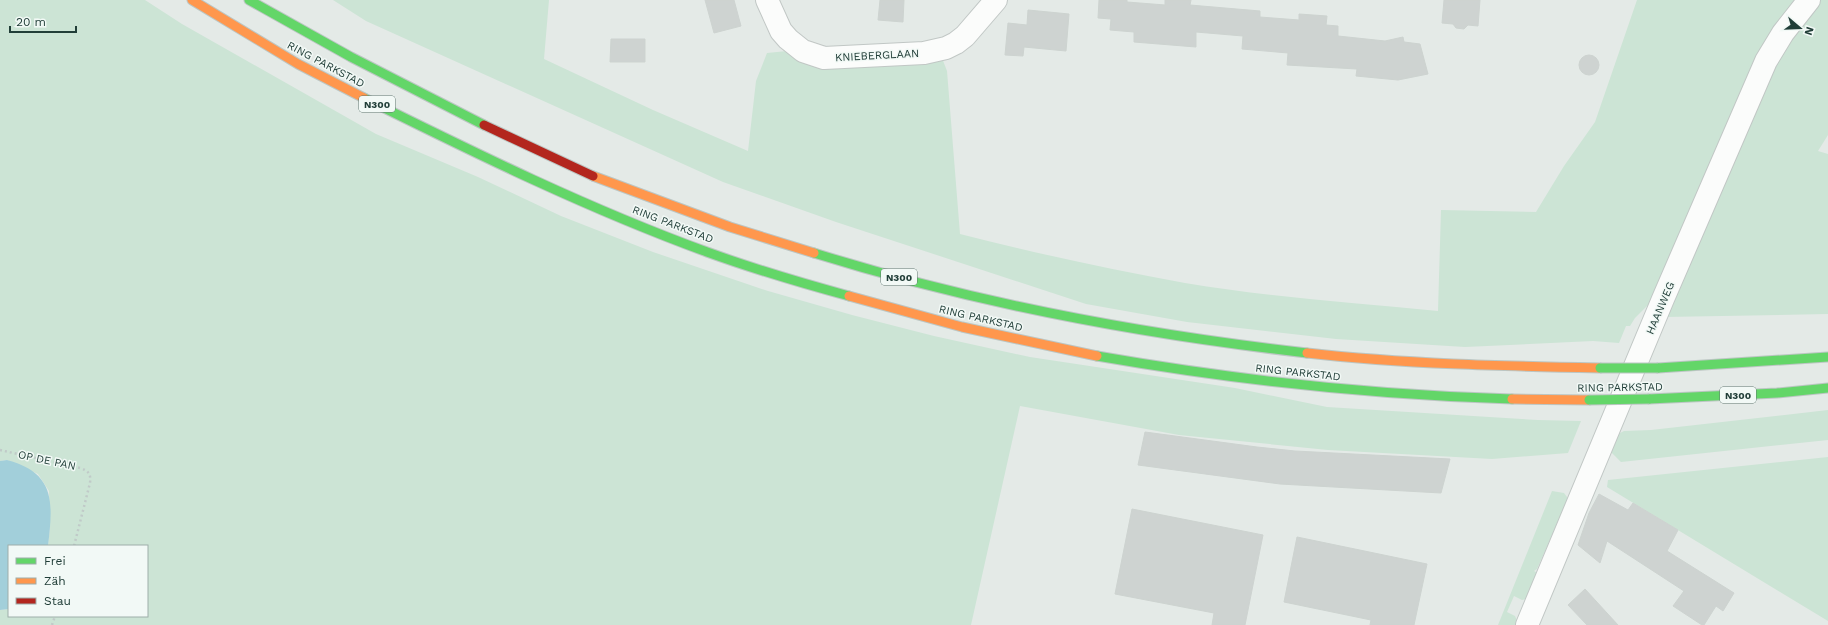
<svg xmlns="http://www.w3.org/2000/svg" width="1828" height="625" font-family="'Work Sans',sans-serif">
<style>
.green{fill:#cce4d5}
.water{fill:#a2cfda}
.building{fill:#ced3d1;stroke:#cdd3d0}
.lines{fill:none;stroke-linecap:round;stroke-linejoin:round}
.street-casing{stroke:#c1c7c5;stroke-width:24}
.fast-casing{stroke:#bcc6c3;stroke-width:11}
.slow-casing{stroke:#bcc6c3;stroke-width:11}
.jam-casing{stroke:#bcc6c3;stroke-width:11}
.path{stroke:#c0cac8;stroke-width:2.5;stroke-dasharray:2 3;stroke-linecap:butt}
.street{stroke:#fbfcfb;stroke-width:22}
.fast{stroke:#63d668;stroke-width:9}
.slow{stroke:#ff974d;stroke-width:9}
.jam{stroke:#b3261e;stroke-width:9}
.fast-bridge-casing{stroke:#bcc6c3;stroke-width:11;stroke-linecap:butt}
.fast-bridge{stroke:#63d668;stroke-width:9}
.labels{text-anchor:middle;stroke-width:3;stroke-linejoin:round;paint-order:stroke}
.shield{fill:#f2f9f6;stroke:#607671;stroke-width:1}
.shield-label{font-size:10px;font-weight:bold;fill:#213e38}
.street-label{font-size:11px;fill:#213e38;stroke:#f2f9f6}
</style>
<rect width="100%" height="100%" fill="#e4eae7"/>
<!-- green -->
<path class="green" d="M0,0h145l37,24 194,110 102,43 83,39 92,36 115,39 84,24 82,21 96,21 205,31 92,19 211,13 43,1 -13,32 -76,6 -164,-9 -149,-15 -159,-29 -49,219h-971v-15l9,-1v7h138v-70h-99l2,-19 -1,-36 -11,-17 -31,-14 -7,1z
M333,0h216l-5,59 109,51 95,41 8,-70 11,-28 20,-2 155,7 5,13 13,163c74,19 149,35 225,49 84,14 169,20 253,28l3,-101 95,2 28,-46 31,-44 42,-122h163l-144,297 -21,21 -5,8h-4l-7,17 -26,-2 -128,6 -129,-8 -149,-17 -101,-18 -250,-82 -113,-40 -357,-161z
M1820,0h8v135l-10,16 10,3v160l-164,3 119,-268z
M1828,410v30l-207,22 -10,-10 7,-18 6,-3 27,-1z
M1828,457v164l-221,-134 1,-7z
M1552,491l12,2 3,4v4l-30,68 -3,2 7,4 -10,23 -9,2 -8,-4 -7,16 8,4 4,9h-21z"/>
<!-- water -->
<path class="water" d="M7,460c49,13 46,43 41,86h-39v63l-9,1v-149z"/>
<!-- building -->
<path class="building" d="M705,0h29l7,26 -27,7z
M880,0h24l-1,22 -25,-2z
M1099,0h28v2l38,3v-5h26l-1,5 70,6v6l39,3v-6l28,2 -1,9 12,1v10l47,5 18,-4 1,5 16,2 8,30 -30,6 -42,-4 1,-7 -70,-4 1,-12 -46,-4 1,-13 -47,-4v15l-62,-5v-10l-24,-2 1,-11 -13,-1z
M1444,0h36l-2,26 -10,-1 -4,4 -8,-1 -3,-4 -11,-1z
M1028,10l41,4 -3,37 -42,-4 -1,9 -18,-1 3,-32 19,2z
M611,39h34v23h-35z
M1579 65a10 10 0 1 1 20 0a10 10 0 1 1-20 0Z
M1145,432l112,15 38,4 155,8 -9,34 -161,-9 -142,-19z
M1599,494l29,16 5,-7 45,27 -11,21 67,42 -11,18 -7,-5 -12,19h-2l-29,-19 11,-15 -77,-50 -7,22 -22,-18 11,-32z
M1132,509l131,26 -18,90h-33l2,-12 -99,-19z
M1297,537l130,27 -13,61h-44l1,-5 -87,-18z
M1585,589l33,36h-31l-19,-20z"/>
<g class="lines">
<!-- street casing -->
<g class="street-casing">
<path id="street" d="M767,0l14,31 7,8 15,12 21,7 100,-5 22,-5 10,-5 9,-7 31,-36
M1527,625l136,-326 103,-238 17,-28 26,-33"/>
</g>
<!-- fast casing -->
<g class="fast-casing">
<path id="fast" d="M249,0l102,57 133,68
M364,98c113,56 225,111 343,154 47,17 94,31 142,44
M814,253c160,50 326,81 493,100
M1097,356c138,24 275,39 415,43
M1658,368l170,-11
M1649,399l128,-6 51,-5"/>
</g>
<!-- slow casing -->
<g class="slow-casing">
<path id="slow" d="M192,0l106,64 66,34
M593,176l137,51 84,26
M849,296l113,31 135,29
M1307,353c98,11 195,13 293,15
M1512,399l77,1"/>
</g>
<!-- jam casing -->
<g class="jam-casing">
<path id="jam" d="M484,125l109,51"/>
</g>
<!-- path -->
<path class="path" d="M0,450l80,18c9,3 11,6 10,15l-16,63
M52,625l3,-9"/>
<!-- street -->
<use href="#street" class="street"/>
<!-- fast -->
<use href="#fast" class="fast"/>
<!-- slow -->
<use href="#slow" class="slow"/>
<!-- jam -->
<use href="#jam" class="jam"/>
<!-- fast-bridge casing -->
<g class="fast-bridge-casing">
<path id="fast-bridge" d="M1600,368h58
M1589,400l60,-1"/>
</g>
<!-- fast-bridge -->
<use href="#fast-bridge" class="fast-bridge"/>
</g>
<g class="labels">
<!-- shield labels -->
<g class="shield">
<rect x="359" y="96" width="36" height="16" rx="3"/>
<rect x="881" y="269" width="36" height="16" rx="3"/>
<rect x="1720" y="387" width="36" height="16" rx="3"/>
</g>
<g class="shield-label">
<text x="377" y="108">N300</text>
<text x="899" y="281">N300</text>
<text x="1738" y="399">N300</text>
</g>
<!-- street labels -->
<g class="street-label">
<text transform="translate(877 55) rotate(-3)" y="4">KNIEBERGLAAN</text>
<text transform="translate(326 64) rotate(28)" y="4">RING PARKSTAD</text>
<text transform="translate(673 224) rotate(21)" y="4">RING PARKSTAD</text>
<text transform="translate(1660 308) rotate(-67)" y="4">HAANWEG</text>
<text transform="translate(981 318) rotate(13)" y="4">RING PARKSTAD</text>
<text transform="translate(1298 372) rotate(6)" y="4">RING PARKSTAD</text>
<text transform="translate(1620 387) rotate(-1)" y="4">RING PARKSTAD</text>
<text transform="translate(47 460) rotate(12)" y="4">OP DE PAN</text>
</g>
</g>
<!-- legend -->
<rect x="8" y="545" width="140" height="72" fill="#f2f9f6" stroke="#9eaeaa"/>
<rect x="16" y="558" width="20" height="6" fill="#63d668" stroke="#9eaeaa"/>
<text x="44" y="565" font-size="12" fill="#213e38">Frei</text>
<rect x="16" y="578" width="20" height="6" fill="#ff974d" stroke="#9eaeaa"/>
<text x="44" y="585" font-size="12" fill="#213e38">Zäh</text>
<rect x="16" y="598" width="20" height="6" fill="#b3261e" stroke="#9eaeaa"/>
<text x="44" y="605" font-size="12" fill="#213e38">Stau</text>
<!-- north arrow -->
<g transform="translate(1800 28) rotate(109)" stroke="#f2f9f6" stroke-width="3" paint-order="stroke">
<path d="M0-3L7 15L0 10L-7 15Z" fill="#213e38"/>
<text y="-6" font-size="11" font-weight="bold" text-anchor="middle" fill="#213e38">N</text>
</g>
<!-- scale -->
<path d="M10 26v6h66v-6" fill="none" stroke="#213e38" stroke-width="2"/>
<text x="16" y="26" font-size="12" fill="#213e38" stroke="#f2f9f6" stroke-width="3" paint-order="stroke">20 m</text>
</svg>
